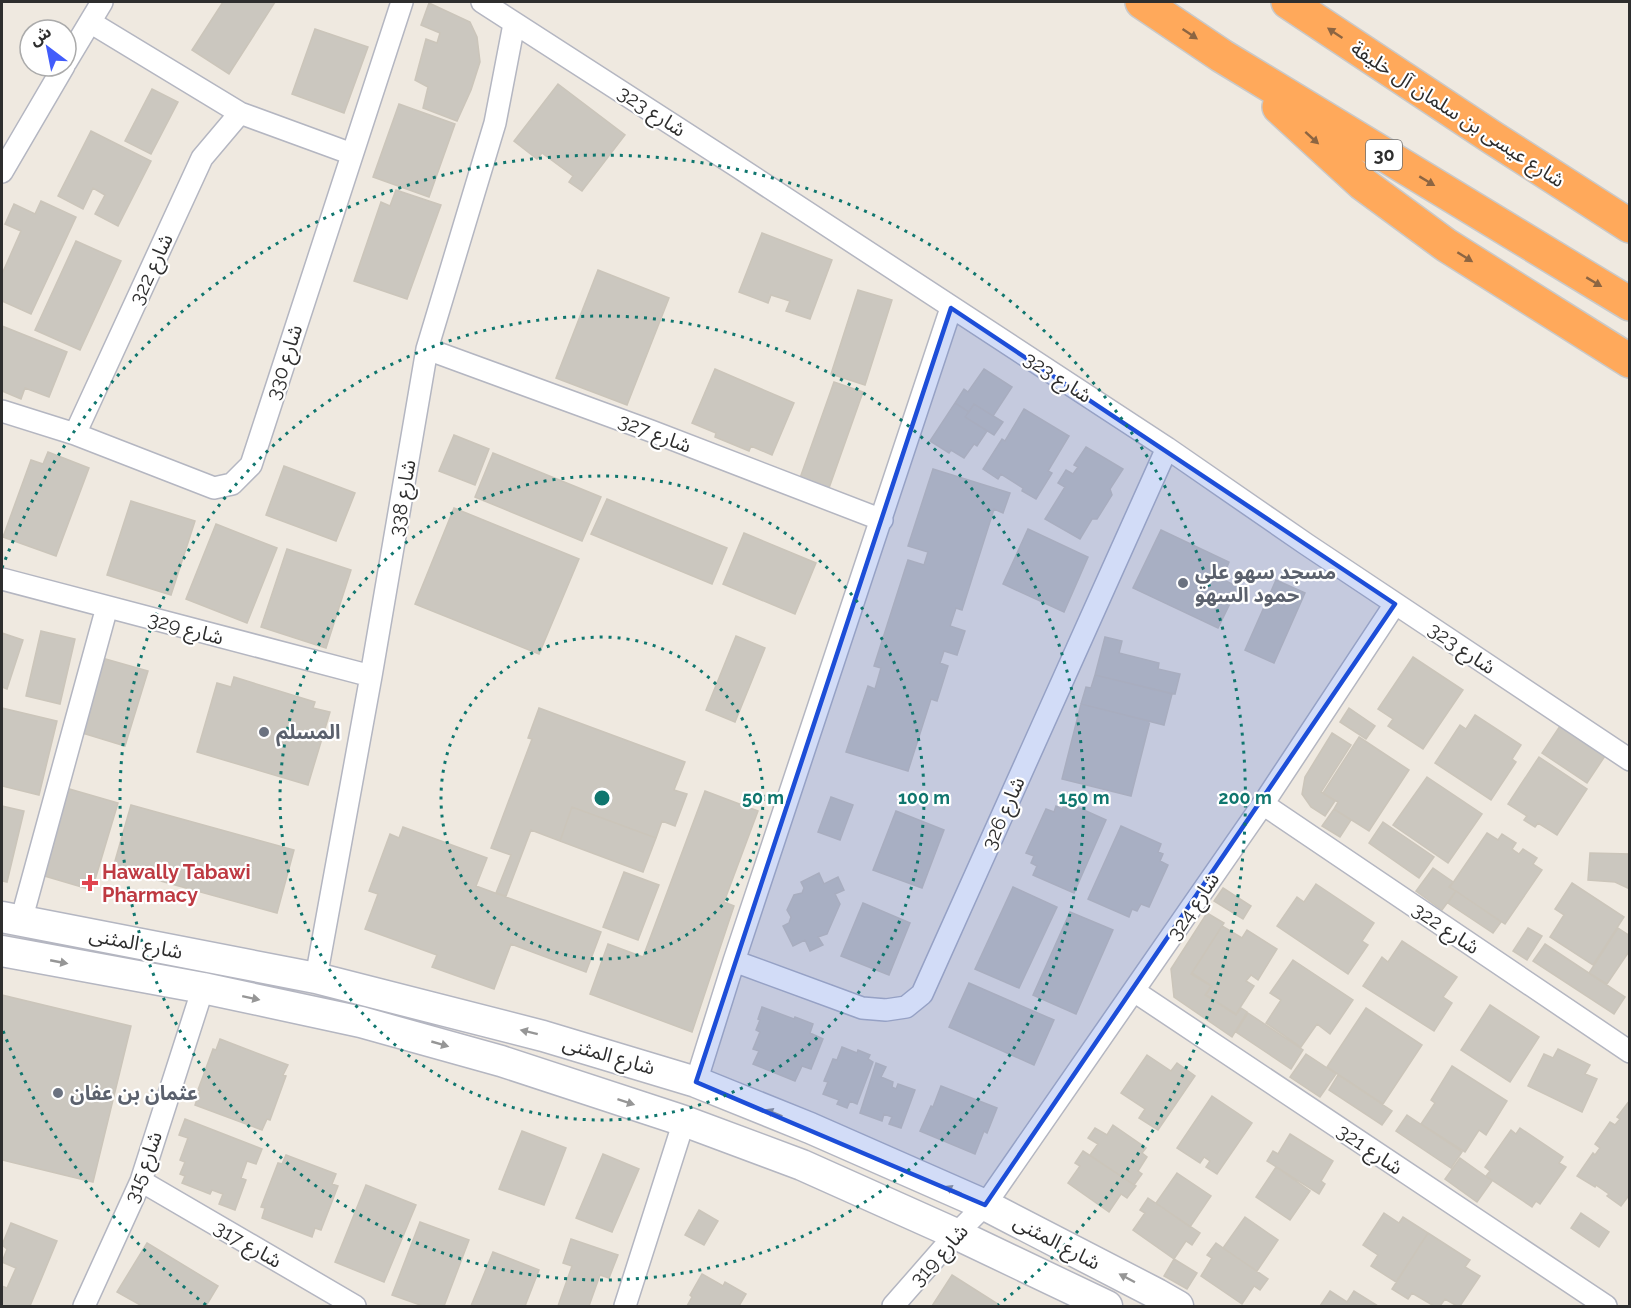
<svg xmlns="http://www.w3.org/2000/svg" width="1631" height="1308" font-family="Raleway,'Noto Sans Arabic',sans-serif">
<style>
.building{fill:#cbc7bf;stroke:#cbc5ba;stroke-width:1.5}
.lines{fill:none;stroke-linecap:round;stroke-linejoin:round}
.street-casing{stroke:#b4b6c1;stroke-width:24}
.secondary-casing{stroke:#b4b6c1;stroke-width:33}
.highway-casing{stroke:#c9c9c9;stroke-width:36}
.street{stroke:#fff;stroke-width:21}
.secondary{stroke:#fff;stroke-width:30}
.highway{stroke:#ffa95b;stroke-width:33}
.oneway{fill:#8c6542}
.oneway2{fill:#969696}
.marked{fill:#1d4ed8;fill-opacity:0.2;stroke:#1d4ed8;stroke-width:4.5;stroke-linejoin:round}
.ring{fill:none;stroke:#0f766e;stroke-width:3;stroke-dasharray:3 6}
.worship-dot{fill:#6b7280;stroke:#fff;stroke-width:2}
.health-dot{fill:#e0444e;stroke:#fff;stroke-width:2}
.labels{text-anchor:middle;stroke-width:4.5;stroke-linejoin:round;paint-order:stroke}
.shield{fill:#fff;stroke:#6d6d6d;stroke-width:1.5}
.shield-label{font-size:18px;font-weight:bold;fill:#2e2e2e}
.street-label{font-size:20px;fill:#2e2e2e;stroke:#fff}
.worship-label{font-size:20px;font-weight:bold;fill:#5b616d;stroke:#fff;text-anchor:start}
.health-label{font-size:20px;font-weight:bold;fill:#be3a42;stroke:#fff;text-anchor:start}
.centre{fill:#0f766e;stroke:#fff;stroke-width:3}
.ring-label{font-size:18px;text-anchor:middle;font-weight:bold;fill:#0f766e;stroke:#fff;stroke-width:4.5;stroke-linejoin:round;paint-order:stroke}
</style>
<rect width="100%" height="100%" fill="#efe9e0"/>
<!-- building -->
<path class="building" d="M223,2h52l-46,72 -37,-24z
M429,3l41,19 7,15 3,25 -9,28 -14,31 -34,-13 5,-21 -13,-7 11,-41 11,4 3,-10 -19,-8z
M315,29l53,18 -24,66 -52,-19z
M558,84l67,51 -43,56 -13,-9 4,-6 -31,-23 -5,6 -23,-18z
M152,89l26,13 -27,52 -26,-13z
M399,104l56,20 -26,73 -56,-20z
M91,131l60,30 -33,65 -23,-12 10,-19 -12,-7 -10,21 -25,-13z
M396,190l45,15 -34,94 -53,-18 27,-79 9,4z
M41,201l35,16 -45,97 -29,-13v-27l19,-43 -16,-7 9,-20 21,10z
M762,233l70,27 -22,59 -24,-8 4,-10 -19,-6 -3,8 -29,-11z
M76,241l45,20 -41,89 -45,-20z
M598,270l71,28 -42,107 -71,-27z
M858,290l34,10 -27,85 -34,-11z
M2,326l65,26 -18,45 -24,-9 -4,11 -19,-8z
M715,369l79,34 -22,52 -21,-9 -2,5 -34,-14 1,-4 -24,-10z
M984,369l28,18 -19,29 -19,-12 -5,8 -14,-9 9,-14 4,3z
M834,382l29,10 -34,96 -29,-10z
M955,403l14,9 -4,5 22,14 -10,15 -3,-2 -10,14 -13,-8 -2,3 -19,-12z
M974,404l29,18 -9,13 -29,-18z
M1024,409l45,27 -21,35 4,2 -16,26 -14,-8 1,-3 -22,-14 -3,5 -15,-10 19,-30 3,2z
M454,435l35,14 -14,36 -36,-14z
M1086,447l37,22 -13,20 2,6 -15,24h-5l-12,20 -35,-20 20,-32 -7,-4 8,-13 7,4 5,-7 -4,-2z
M48,452l41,16 -33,88 -53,-19 28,-77 12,4z
M493,453l108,44 -19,44 -107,-44z
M284,466l71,27 -19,48 -70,-26z
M933,469l77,24 -7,20 -9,-4 -32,101 -6,-2 -6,18 15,5 -8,24 -13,-4 -4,12 8,3 -11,35 -6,-2 -23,72 -62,-19 22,-66 7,3 6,-21 -7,-2 34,-106 16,5 4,-13 -20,-6z
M607,499l120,49 -15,36 -121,-50z
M131,501l64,20 -24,74 -64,-20z
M454,508l125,51 -40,95 -124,-50z
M216,524l61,24 -30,75 -61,-24z
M1028,529l60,28 -24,55 -61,-28z
M1161,530l68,32 -7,17 16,8 -20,41 -85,-40z
M744,533l72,30 -21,51 -72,-30z
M287,549l64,21 -25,78 -65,-21z
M1276,580l29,13 -31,70 -29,-13z
M41,631l34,8 -15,65 -34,-8z
M2,633l21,7 -16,49 -5,-2z
M736,636l29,12 -30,74 -29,-12z
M1105,637l17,4 -3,12 40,10 -1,6 22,5 -5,20 -80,-19z
M1413,657l50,33 -40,59 -35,-23 5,-7 -15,-10z
M102,658l46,13 -23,75 -46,-14z
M1095,675l77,19 -8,31 -83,-21 5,-17 5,1z
M234,677l81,25 -2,6 17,4 -22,73 -111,-33 20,-69 14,4z
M1081,704l69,17 -19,75 -69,-17z
M2,708l55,13 -18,74 -37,-9z
M539,708l146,54 -11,28 13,4 -12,32 -13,-5 -6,17 -84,-31 -12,34 -29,-11 -25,66 -10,-3 15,-38 -20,-7 41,-109 -4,-1z
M1349,708l26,18 -9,13 -26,-17z
M1475,715l46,30 -9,14 4,3 -25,38 -56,-37 25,-38 6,4z
M1560,726l45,30 -18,27 -45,-30z
M1332,733l19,12 -30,47 14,9 -10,15 -14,-9 -9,-13 3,-17z
M1359,737l50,33 -40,61 -35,-22 4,-7 -15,-9z
M1539,757l48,32 -30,46 -19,-12 -3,4 -11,-7 3,-4 -19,-12z
M1427,777l55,37 -34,49 -55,-38z
M66,788l52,15 -26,87 -51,-15z
M705,791l53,20 -34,91 10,4 -42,126 -102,-38 18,-50 35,13z
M831,797l22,8 -13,35 -22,-8z
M1066,802l40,18 -32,73 -41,-18 4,-9 -6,-3 3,-7 -8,-3 20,-44 8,3 2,-6 6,3z
M131,805l163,45 -17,63 -164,-45z
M2,806l22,5 -17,71 -5,-1z
M572,807l84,31 -13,34 -83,-31z
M1334,809l17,11 -11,17 -18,-11z
M896,811l48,19 -22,58 -49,-18z
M1383,822l51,35 -15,21 -50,-35z
M1121,826l40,18 -3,8 5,2 -3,7 8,4 -19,42 -8,-3 -4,7 -5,-2 -3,8 -41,-18z
M403,827l84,31 -11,28 125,46 -15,40 -75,-28 -17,45 -62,-22 5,-12 -72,-26 13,-35 -9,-3 21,-57 9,4z
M1487,833l11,7 4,-6 14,9 -4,6 7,5 4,-5 14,9 -4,6 9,6 -37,54 -55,-37z
M1590,853l40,1v35l-15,-7 -27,-2z
M1433,868l20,14 -4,5 7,4 -14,19 -26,-19z
M624,872l35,13 -21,55 -35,-13z
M819,873l5,11 14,-7 6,13 -9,4 5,10 -13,30 -9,3 5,8 -13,6 -5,-11 -12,6 -10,-20 6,-3 2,-6 -4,-7 7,-15 8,-2 2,-5 -3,-6z
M1572,883l52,34 -31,48 -43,-28 14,-22 -9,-6z
M1316,884l58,39 -12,18 6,4 -20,29 -71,-48 20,-29 7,5z
M1013,887l44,20 -38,81 -44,-19z
M1223,888l28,18 -8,13 -29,-18z
M1456,891l45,31 -8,11 -45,-30z
M863,903l47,20 -21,52 -48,-19z
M1070,912l43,18 -37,84 -43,-19z
M1207,913l17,10 -33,51 20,12 -6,9 31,20 5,-7 6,4 -15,25 -58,-40 -3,-28z
M1222,926l20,12 5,-8 30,19 -19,31 -7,-5 -5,6 8,5 -18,28 -30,-19 6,-9 -20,-13z
M1528,928l14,8 -15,24 -14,-9z
M1618,928l12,8v14l-23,34 -18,-11z
M1402,941l55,36 -14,20 9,6 -18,28 -71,-45 19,-29 6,5z
M1545,944l80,53 -11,17 -81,-53z
M1293,960l60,40 -23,34 -13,-10 -16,23 -35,-24 15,-23 -11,-7z
M969,983l85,37 -20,45 -85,-38z
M2,995l129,31 -38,156 -91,-22z
M1490,1005l49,32 -29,45 -49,-32z
M762,1007l32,12 1,-2 18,7 -3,9 13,6 -12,30 -9,-3 -7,15 -42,-17 6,-13 -6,-2 7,-17 -4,-2 4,-10 -2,-1z
M1366,1008l56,37 -39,59 -56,-37z
M1248,1013l55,37 -12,19 -55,-37z
M220,1039l68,26 -5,10 3,1 -16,44 -3,-1 -5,11 -67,-25 5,-14 -2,-1 15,-41 3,1z
M842,1047l15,6 1,-3 12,5 -2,4 5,3 -16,42 -7,-3 -3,7 -10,-4 2,-4 -16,-6 5,-12 -4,-1 9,-22 4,1z
M1558,1049l32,16 -5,9 12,5 -15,33 -54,-26 16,-32 9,4z
M1306,1054l30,20 -16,23 -30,-20z
M1147,1055l24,16 6,-8 18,13 -37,54 -19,-12 6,-9 -24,-16z
M876,1063l10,4 -5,10 12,5 -1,5 4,2 2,-5 17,6 -14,38 -12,-4 3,-7 -8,-3 -2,7 -22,-8z
M1452,1066l55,35 -21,34 -7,-5 -14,22 -44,-28 14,-21 -4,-3z
M1338,1075l54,36 -10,14 -53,-35z
M941,1086l56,22 -10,25 -3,-2 -9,23 -55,-23 11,-25 2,1z
M1212,1096l40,27 -35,51 -11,-7 4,-6 -6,-4 -4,6 -23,-15z
M1630,1100v94l-9,12 -14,-10 2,-2 -13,-9 -1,2 -18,-11 16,-23 2,2 5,-7 -5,-4 15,-22 5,3 5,-6 -3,-2z
M1407,1115l55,37 -11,16 -55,-37z
M185,1119l77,30 -6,15 -9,-3 -6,17 5,2 -11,30 -16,-6 4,-10 -11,-4 -2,4 -28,-11 3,-7 -5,-2 5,-12 -5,-2 8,-22 -9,-3z
M1113,1125l33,23 -4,5 5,4 -9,14 4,3 -8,11 -44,-30 8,-11 -10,-6 7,-10 12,7z
M1520,1128l43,29 -4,6 7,4 -26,37 -4,-3 -4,6 -46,-31 4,-5 -5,-4 26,-37 5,4z
M522,1131l44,17 -22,57 -45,-16z
M1290,1134l43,27 -12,20 4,3 -6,10 -52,-33 6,-10 5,3z
M1083,1151l53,35 -9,12 -6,-4 -12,18 -41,-29 12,-17 -5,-3z
M603,1154l36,15 -27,63 -36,-14z
M286,1155l50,19 -4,10 6,2 -17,44 -6,-2 -3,9 -50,-19 3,-10 -4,-1 17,-44 4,1z
M1460,1158l32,23 -15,21 -32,-23z
M1276,1167l34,24 -20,29 -34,-23z
M1177,1173l34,23 -21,31 -34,-24z
M366,1185l50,20 -32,77 -49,-20z
M1148,1198l52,35 -8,12 -6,-4 -12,18 -41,-29 12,-17 -5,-3z
M699,1210l19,11 -14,24 -19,-10z
M1384,1213l15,10 4,-6 25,16 -32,49 -25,-16 7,-11 -15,-10z
M1581,1213l28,19 -10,15 -28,-19z
M1245,1217l33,23 -21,31 -34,-23z
M420,1222l49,18 -25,66h-21l-31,-11z
M11,1223l46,18 -27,65h-28v-20l5,2 9,-20 -14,-6 5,-13 -5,-4z
M1428,1233l42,27 -5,7 15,9 -20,30h-3l-12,-7 -5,7h-6l-22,-13 -4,6 -16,-10z
M571,1239l47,16 -9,23 -9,-3 -11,31h-31l14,-40 -9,-3z
M147,1243l71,43 -12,20h-64l-25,-14z
M1216,1243l52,36 -8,11 -6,-4 -12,18 -41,-28 11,-18 -5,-3z
M493,1252l46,18 -14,36h-54z
M1174,1259l23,14 -10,16 -23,-13z
M702,1274l21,12 2,-4 21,12 -7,12h-52l5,-9 -2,-2z
M952,1275l49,31h-69z
M1330,1291l17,11 7,-11 24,15h-58z"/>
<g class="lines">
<!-- street casing -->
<g class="street-casing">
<path id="street" d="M482,2l256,165 429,281 139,96 324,216
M90,22l150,91 112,41
M66,62l36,-60
M2,172l62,-106
M427,349l224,82 231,89
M2,411l73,23 139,54 18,-4 19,-19 151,-463
M75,434l127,-276 38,-45
M2,579l369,97
M1263,804l367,248
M21,921l86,-314
M734,961l128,47 24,2 20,-3 16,-13 245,-546
M316,978l55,-302 56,-327 68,-226 19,-99
M1134,991l472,315
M696,1082l38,-121 217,-653
M141,1181l214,125
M84,1306l57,-125 62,-193
M625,1306l59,-185
M893,1306l63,-72 29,-29 278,-401 132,-200"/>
</g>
<!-- secondary casing -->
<g class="secondary-casing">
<path id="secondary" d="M2,917l314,61 227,58 153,46 114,46 175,77 172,89 21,12
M2,951l201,37 158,34 140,39 183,60 118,44 154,69 151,72"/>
</g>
<!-- highway casing -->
<g class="highway-casing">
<path id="highway" d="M1142,2l80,54 408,248
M1288,2l205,136 137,88
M1279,107l84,77 83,61 184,116"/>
</g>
<!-- street -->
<use href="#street" class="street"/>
<!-- secondary -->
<use href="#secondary" class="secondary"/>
<!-- highway -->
<use href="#highway" class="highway"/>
</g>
<!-- one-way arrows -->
<defs><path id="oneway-solid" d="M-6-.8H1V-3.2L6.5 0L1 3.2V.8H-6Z" transform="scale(1.5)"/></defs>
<g class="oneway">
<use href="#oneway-solid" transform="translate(1335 33) rotate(-146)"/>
<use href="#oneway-solid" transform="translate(1190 34) rotate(34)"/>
<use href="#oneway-solid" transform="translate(1312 138) rotate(42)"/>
<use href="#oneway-solid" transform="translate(1427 181) rotate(31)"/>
<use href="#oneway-solid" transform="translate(1465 257) rotate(32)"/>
<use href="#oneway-solid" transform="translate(1594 282) rotate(31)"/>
</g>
<g class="oneway2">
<use href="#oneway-solid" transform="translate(59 962) rotate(11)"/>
<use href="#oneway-solid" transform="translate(251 998) rotate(12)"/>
<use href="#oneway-solid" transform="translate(529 1032) rotate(-166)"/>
<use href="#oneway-solid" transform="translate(440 1044) rotate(16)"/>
<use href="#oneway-solid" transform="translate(626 1102) rotate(18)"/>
<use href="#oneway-solid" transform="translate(774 1113) rotate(-158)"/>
<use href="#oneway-solid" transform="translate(953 1190) rotate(-156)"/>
<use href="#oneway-solid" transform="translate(1127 1278) rotate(-152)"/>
</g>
<!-- marked area -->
<path class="marked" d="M951,308l444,296 -410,601 -289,-123z"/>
<!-- distance rings -->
<g class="ring">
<circle cx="602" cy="798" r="161"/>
<circle cx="602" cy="798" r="322"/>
<circle cx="602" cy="798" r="482"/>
<path d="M206 1305A643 643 0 0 1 2 1028M2 568A643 643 0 1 1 998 1305"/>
</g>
<!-- markers -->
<g class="worship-dot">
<circle cx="1183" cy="583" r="6"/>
<circle cx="264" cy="732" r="6"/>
<circle cx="58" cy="1093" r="6"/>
</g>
<path class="health-dot" d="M87 874h6v6h6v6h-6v6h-6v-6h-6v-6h6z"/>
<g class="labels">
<!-- shield labels -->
<rect class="shield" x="1366" y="140" width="36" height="30" rx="4.5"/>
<g class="shield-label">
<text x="1384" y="161">30</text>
</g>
<!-- street labels -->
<g class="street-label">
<text transform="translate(652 111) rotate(33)" y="7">شارع 323</text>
<text transform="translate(1458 114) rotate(33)" y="7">شارع عيسى بن سلمان آل خليفة</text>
<text transform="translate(151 269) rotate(-65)" y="7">شارع 322</text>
<text transform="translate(284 362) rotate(-72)" y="7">شارع 330</text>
<text transform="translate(1058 377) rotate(33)" y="7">شارع 323</text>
<text transform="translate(655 433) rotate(21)" y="7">شارع 327</text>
<text transform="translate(402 498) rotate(-80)" y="7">شارع 338</text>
<text transform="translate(186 628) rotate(15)" y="7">شارع 329</text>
<text transform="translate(1462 648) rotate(34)" y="7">شارع 323</text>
<text transform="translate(1003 813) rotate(-66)" y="7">شارع 326</text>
<text transform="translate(1193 906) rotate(-56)" y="7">شارع 324</text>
<text transform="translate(1446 928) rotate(34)" y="7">شارع 322</text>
<text transform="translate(136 943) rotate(11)" y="7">شارع المثنى</text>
<text transform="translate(609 1055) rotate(16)" y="7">شارع المثنى</text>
<text transform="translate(1370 1149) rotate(34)" y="7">شارع 321</text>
<text transform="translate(143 1167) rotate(-70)" y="7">شارع 315</text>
<text transform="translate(1057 1242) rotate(28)" y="7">شارع المثنى</text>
<text transform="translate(248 1244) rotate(30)" y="7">شارع 317</text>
<text transform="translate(939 1255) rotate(-48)" y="7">شارع 319</text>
</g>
<!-- worship labels -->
<g class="worship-label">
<text x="1195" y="579">مسجد سهو علي<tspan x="1195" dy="23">حمود السهو</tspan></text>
<text x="276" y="739">المسلم</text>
<text x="70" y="1100">عثمان بن عفان</text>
</g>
<!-- health labels -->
<g class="health-label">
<text x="102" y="879">Hawally Tabawi<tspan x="102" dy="23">Pharmacy</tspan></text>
</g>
</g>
<circle cx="602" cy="798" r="9" class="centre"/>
<g class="ring-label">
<text x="763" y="804">50 m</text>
<text x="924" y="804">100 m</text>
<text x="1084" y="804">150 m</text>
<text x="1245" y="804">200 m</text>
</g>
<!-- border -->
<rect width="1631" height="1308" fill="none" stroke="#2e2e2e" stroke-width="6"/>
<!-- north arrow -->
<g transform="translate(48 48) rotate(328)"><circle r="28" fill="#ffffff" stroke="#ababab" stroke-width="1.5"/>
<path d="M0-4.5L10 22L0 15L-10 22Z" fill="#415cfb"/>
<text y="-9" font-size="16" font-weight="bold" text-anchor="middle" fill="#2e2e2e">ش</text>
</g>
</svg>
